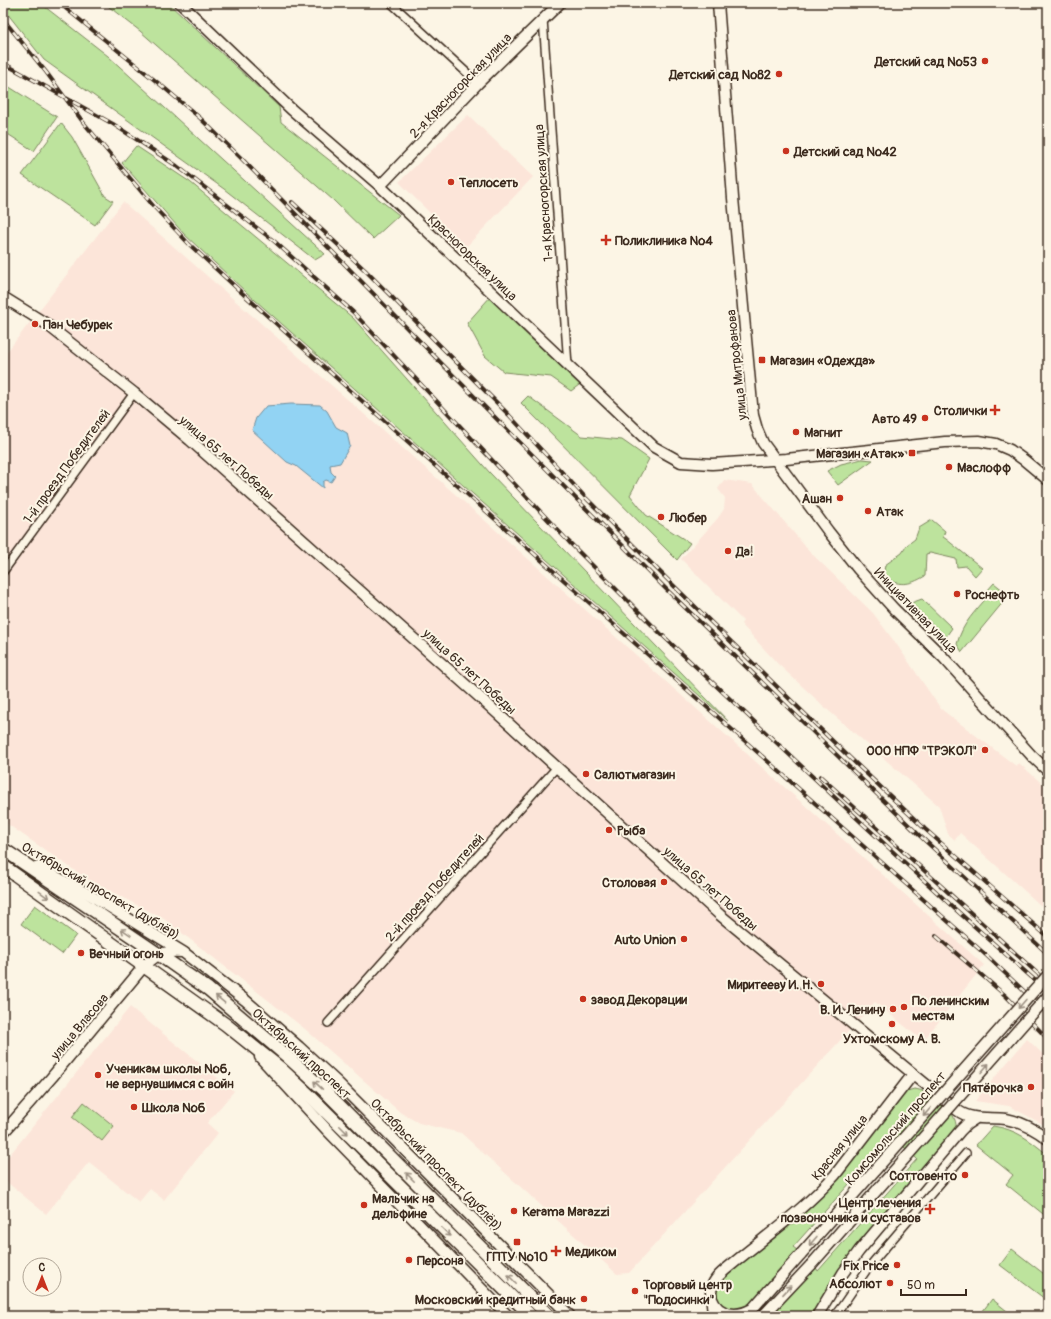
<svg xmlns="http://www.w3.org/2000/svg" width="1051" height="1319" font-family="Pangolin,sans-serif">
<style>
.built{fill:#fce5d9}
.green{fill:#bde39d;stroke:#7c865e}
.water{fill:#92d3f3;stroke:#6f8f9e}
.lines{fill:none;stroke-linecap:round;stroke-linejoin:round}
.street-casing{stroke:#3b2a1e;stroke-width:10}
.secondary-casing{stroke:#3b2a1e;stroke-width:13}
.primary-casing{stroke:#3b2a1e;stroke-width:15}
.street{stroke:#fcf5e5;stroke-width:7}
.secondary{stroke:#fcf5e5;stroke-width:10}
.primary{stroke:#fcf5e5;stroke-width:12}
.rail-casing{stroke:#3b2a1e;stroke-width:4}
.rail{stroke:#fcf5e5;stroke-width:2.5;stroke-dasharray:8;stroke-linecap:butt}
.secondary-bridge-casing{stroke:#3b2a1e;stroke-width:13;stroke-linecap:butt}
.secondary-bridge{stroke:#fcf5e5;stroke-width:10}
.oneway{stroke:#9c9082}
.poi-dot{fill:#c8321e;stroke:#fcf5e5;stroke-width:1.5}
.labels{text-anchor:middle;stroke-width:4;stroke-linejoin:round;paint-order:stroke}
.poi-label{font-size:13px;font-weight:bold;fill:#3b2a1e;stroke:#fcf5e5;text-anchor:start}
.street-label{font-size:13px;fill:#3b2a1e;stroke:#fcf5e5}
</style>
<rect width="100%" height="100%" fill="#fcf5e5"/>
<filter id="ink" filterUnits="userSpaceOnUse"><feTurbulence type="fractalNoise" baseFrequency=".025" numOctaves="2"/><feDisplacementMap in="SourceGraphic" scale="8" xChannelSelector="R" yChannelSelector="G"/><feConvolveMatrix kernelMatrix="1 2 1 2 8 2 1 2 1" color-interpolation-filters="sRGB"/></filter>
<g filter="url(#ink)">
<!-- built -->
<path class="built" d="M468,115l65,62 -68,71 -66,-66z
M123,202l358,315 503,448 -61,76 -48,-39 -246,271 -12,1 -156,-141 -22,-5 -20,-5 -18,-10 -96,-84 -141,-110 -77,-40 -84,-58v-464z
M724,480l28,4 59,69 62,60 24,32 44,64 75,57 3,-3 29,26v123l-88,-79 -5,7 -7,-6 -9,-28 -110,-95 -51,-47 -37,-40 2,-3 -62,-62 37,-41 6,-9 1,-11 -7,-9z
M130,1007l104,84 -27,32 11,10 -54,67 -14,-11 -11,13 -50,-40 -43,52 -43,-35v-16z
M1027,1039l21,20v68l-39,-21 -34,-5z"/>
<!-- green -->
<path class="green" d="M3,3h37l68,53 217,198 -10,6 -91,-71 -180,-129 -41,-52z
M104,3h64l111,104 2,15 118,93 -26,24 -40,-39 -193,-169z
M3,83l54,34 -23,34 -31,-20z
M61,123l11,14 33,59 8,5 -18,24 -73,-50z
M136,146l54,36 163,136 137,155 238,248 -482,-429 -62,-58 -62,-71z
M491,296l92,86 -12,9 -20,-14 -47,-5 -19,-16 -18,-33z
M528,396l54,40 40,4 27,19 -19,36 16,20 44,28 -13,17 -156,-157z
M862,459l11,1 -35,25 -11,-14 14,-7z
M932,520l13,11 -2,6 3,2 36,29 -7,8 -9,-10 -9,1 -1,-8 -26,-6 -4,1 -1,22c-16,10 -27,10 -42,1l2,-12 17,-12 5,-8 8,-6 4,-11z
M994,583l15,12 -47,57 -5,-8c6,-22 18,-32 32,-49l-2,-4z
M922,599l30,29 -7,10 -34,-35z
M35,905l41,30 -14,19 -41,-30z
M914,1089c16,1 44,22 42,39l-117,143 -27,45h-43l46,-50 3,5 99,-112 -25,-23 -99,111 4,3 -49,57 -17,4 -12,-7c-5,-16 -2,-20 9,-31 38,-30 78,-59 111,-95l63,-82 5,-5z
M84,1102l30,24 -12,15 -30,-24z
M993,1126c23,3 38,15 55,29v63l-42,-34 7,-9 -37,-30z
M1012,1249l36,28v19l-3,3 -45,-34z
M992,1299l15,12 -4,5h-24z"/>
<!-- water -->
<path class="water" d="M291,404l29,1 7,6 9,16 11,6 3,13 -10,17 -10,2 1,7 4,4 -4,6 -5,-2 -3,2v6l-27,-22 -9,-4 -35,-32 4,-12 10,-12z"/>
<g class="lines">
<!-- street casing -->
<g class="street-casing">
<path id="street" d="M391,3l87,80
M543,19l25,346
M3,572l131,-179
M328,1023l229,-256
M834,1316l8,-10 26,-38 98,-115"/>
</g>
<!-- secondary casing -->
<g class="secondary-casing">
<path id="secondary" d="M180,3l111,106 89,77 274,261 27,15 31,2 74,-5 159,-17 34,-1 17,3 14,6 14,10 24,20
M718,3l15,195 20,217 4,14 6,14 65,88 30,38 36,40 49,48 89,99 16,15
M380,186l98,-103 82,-80
M3,297l42,26 89,70 56,47 286,254 244,221 237,195c14,11 32,7 49,9 16,3 29,10 42,20
M38,867l52,28 93,57 62,48 54,47 39,36 232,233
M260,1057l68,74 180,185
M3,1133l49,-56 92,-111c15,-13 18,-15 38,-14
M712,1299c6,17 26,18 40,10
M713,1316l-2,-25c1,-9 7,-15 14,-21 37,-31 78,-59 110,-95l78,-101
M746,1316l55,-62
M763,1316l48,-51
M817,1316l26,-43 16,-22 101,-120 7,-7 9,-6"/>
</g>
<!-- primary casing -->
<g class="primary-casing">
<path id="primary" d="M3,849l155,105 50,35 81,69 35,32 225,226
M3,866l222,158 55,44 31,29 220,219"/>
</g>
<!-- street -->
<use href="#street" class="street"/>
<!-- secondary -->
<use href="#secondary" class="secondary"/>
<!-- primary -->
<use href="#primary" class="primary"/>
<!-- rail casing -->
<g class="rail-casing">
<path id="rail" d="M59,3l103,83 38,32 41,40 202,207 223,224 253,246 129,119
M3,19l43,53 37,50 72,86 35,37 51,47 111,100 635,564 61,58
M3,63l110,61 64,42 97,75 79,71 216,230 92,92 202,190 92,85 93,83
M292,202l73,68 144,145 78,84 85,85 177,173 76,72 123,108
M820,776l228,207
M936,936l70,60 42,43"/>
</g>
<!-- rail -->
<use href="#rail" class="rail"/>
<!-- secondary-bridge casing -->
<g class="secondary-bridge-casing">
<path id="secondary-bridge" d="M801,1254l247,-279
M811,1265l237,-269"/>
</g>
<!-- secondary-bridge -->
<use href="#secondary-bridge" class="secondary-bridge"/>
</g>
<!-- one-way arrows -->
<defs><path id="oneway-shaft" d="M-6 0H5M1.5-3L5.5 0L1.5 3" fill="none" stroke-width="1.6" stroke-linecap="round" stroke-linejoin="round"/></defs>
<g class="oneway">
<use href="#oneway-shaft" transform="translate(44 895) rotate(36)"/>
<use href="#oneway-shaft" transform="translate(126 932) rotate(-146)"/>
<use href="#oneway-shaft" transform="translate(220 999) rotate(-140)"/>
<use href="#oneway-shaft" transform="translate(1022 1004) rotate(131)"/>
<use href="#oneway-shaft" transform="translate(985 1068) rotate(-49)"/>
<use href="#oneway-shaft" transform="translate(318 1085) rotate(-137)"/>
<use href="#oneway-shaft" transform="translate(927 1112) rotate(131)"/>
<use href="#oneway-shaft" transform="translate(344 1130) rotate(45)"/>
<use href="#oneway-shaft" transform="translate(410 1177) rotate(-135)"/>
<use href="#oneway-shaft" transform="translate(446 1232) rotate(45)"/>
<use href="#oneway-shaft" transform="translate(813 1241) rotate(131)"/>
<use href="#oneway-shaft" transform="translate(512 1279) rotate(-135)"/>
<use href="#oneway-shaft" transform="translate(787 1290) rotate(-47)"/>
</g>
</g>
<!-- markers -->
<g class="poi-dot">
<circle cx="985" cy="61" r="4"/>
<circle cx="779" cy="74" r="4"/>
<circle cx="786" cy="151" r="4"/>
<circle cx="451" cy="182" r="4"/>
<path d="M604 234h4v4h4v4h-4v4h-4v-4h-4v-4h4z"/>
<circle cx="35" cy="324" r="4"/>
<rect x="758" y="356" width="8" height="8" rx="2"/>
<path d="M993 404h4v4h4v4h-4v4h-4v-4h-4v-4h4z"/>
<circle cx="925" cy="418" r="4"/>
<circle cx="796" cy="432" r="4"/>
<rect x="908" y="449" width="8" height="8" rx="2"/>
<circle cx="949" cy="467" r="4"/>
<circle cx="840" cy="498" r="4"/>
<circle cx="868" cy="511" r="4"/>
<circle cx="661" cy="517" r="4"/>
<circle cx="728" cy="551" r="4"/>
<circle cx="957" cy="594" r="4"/>
<circle cx="985" cy="750" r="4"/>
<circle cx="586" cy="774" r="4"/>
<circle cx="609" cy="830" r="4"/>
<circle cx="664" cy="882" r="4"/>
<circle cx="684" cy="939" r="4"/>
<circle cx="81" cy="953" r="4"/>
<circle cx="821" cy="984" r="4"/>
<circle cx="583" cy="999" r="4"/>
<circle cx="904" cy="1007" r="4"/>
<circle cx="893" cy="1009" r="4"/>
<circle cx="892" cy="1024" r="4"/>
<circle cx="98" cy="1075" r="4"/>
<circle cx="1031" cy="1087" r="4"/>
<circle cx="134" cy="1107" r="4"/>
<circle cx="965" cy="1175" r="4"/>
<circle cx="364" cy="1205" r="4"/>
<path d="M928 1203h4v4h4v4h-4v4h-4v-4h-4v-4h4z"/>
<circle cx="514" cy="1211" r="4"/>
<rect x="513" y="1238" width="8" height="8" rx="2"/>
<path d="M554 1245h4v4h4v4h-4v4h-4v-4h-4v-4h4z"/>
<circle cx="409" cy="1260" r="4"/>
<circle cx="897" cy="1265" r="4"/>
<circle cx="890" cy="1283" r="4"/>
<circle cx="635" cy="1291" r="4"/>
<circle cx="584" cy="1299" r="4"/>
</g>
<g class="labels">
<!-- poi labels -->
<g class="poi-label">
<text x="977" y="66" text-anchor="end">Детский сад №53</text>
<text x="771" y="79" text-anchor="end">Детский сад №82</text>
<text x="794" y="156">Детский сад №42</text>
<text x="459" y="187">Теплосеть</text>
<text x="615" y="245">Поликлиника №4</text>
<text x="43" y="329">Пан Чебурек</text>
<text x="770" y="365">Магазин «Одежда»</text>
<text x="987" y="415" text-anchor="end">Столички</text>
<text x="917" y="423" text-anchor="end">Авто 49</text>
<text x="804" y="437">Магнит</text>
<text x="904" y="458" text-anchor="end">Магазин «Атак»</text>
<text x="957" y="472">Маслофф</text>
<text x="832" y="503" text-anchor="end">Ашан</text>
<text x="876" y="516">Атак</text>
<text x="669" y="522">Любер</text>
<text x="736" y="556">Да!</text>
<text x="965" y="599">Роснефть</text>
<text x="977" y="755" text-anchor="end">ООО НПФ "ТРЭКОЛ"</text>
<text x="594" y="779">Салютмагазин</text>
<text x="617" y="835">Рыба</text>
<text x="656" y="887" text-anchor="end">Столовая</text>
<text x="676" y="944" text-anchor="end">Auto Union</text>
<text x="89" y="958">Вечный огонь</text>
<text x="813" y="989" text-anchor="end">Миритееву И. Н.</text>
<text x="591" y="1004">завод Декорации</text>
<text x="912" y="1005">По ленинским<tspan x="912" dy="15">местам</tspan></text>
<text x="885" y="1014" text-anchor="end">В. И. Ленину</text>
<text x="892" y="1043" text-anchor="middle">Ухтомскому А. В.</text>
<text x="106" y="1073">Ученикам школы №6,<tspan x="106" dy="15">не вернувшимся с войн</tspan></text>
<text x="1023" y="1092" text-anchor="end">Пятёрочка</text>
<text x="142" y="1112">Школа №6</text>
<text x="957" y="1180" text-anchor="end">Соттовенто</text>
<text x="372" y="1203">Мальчик на<tspan x="372" dy="15">дельфине</tspan></text>
<text x="921" y="1207" text-anchor="end">Центр лечения<tspan x="921" dy="15">позвоночника и суставов</tspan></text>
<text x="522" y="1216">Kerama Marazzi</text>
<text x="565" y="1256">Медиком</text>
<text x="517" y="1261" text-anchor="middle">ГПТУ №10</text>
<text x="417" y="1265">Персона</text>
<text x="889" y="1270" text-anchor="end">Fix Price</text>
<text x="882" y="1288" text-anchor="end">Абсолют</text>
<text x="643" y="1289">Торговый центр<tspan x="643" dy="15">"Подосинки"</tspan></text>
<text x="576" y="1304" text-anchor="end">Московский кредитный банк</text>
</g>
<!-- street labels -->
<g class="street-label">
<text transform="translate(460 85) rotate(-46)" y="5">2-я Красногорская улица</text>
<text transform="translate(543 193) rotate(-94)" y="5">1-я Красногорская улица</text>
<text transform="translate(473 257) rotate(44)" y="5">Красногорская улица</text>
<text transform="translate(736 365) rotate(-96)" y="5">улица Митрофанова</text>
<text transform="translate(227 457) rotate(41)" y="5">улица 65 лет Победы</text>
<text transform="translate(66 466) rotate(-54)" y="5">1-й проезд Победителей</text>
<text transform="translate(916 610) rotate(46)" y="5">Инициативная улица</text>
<text transform="translate(470 671) rotate(42)" y="5">улица 65 лет Победы</text>
<text transform="translate(434 887) rotate(-48)" y="5">2-й проезд Победителей</text>
<text transform="translate(711 888) rotate(41)" y="5">улица 65 лет Победы</text>
<text transform="translate(101 890) rotate(30)" y="5">Октябрьский проспект (дублёр)</text>
<text transform="translate(79 1026) rotate(-50)" y="5">улица Власова</text>
<text transform="translate(302 1053) rotate(42)" y="5">Октябрьский проспект</text>
<text transform="translate(895 1128) rotate(-49)" y="5">Комсомольский проспект</text>
<text transform="translate(839 1147) rotate(-51)" y="5">Красная улица</text>
<text transform="translate(437 1164) rotate(45)" y="5">Октябрьский проспект (дублёр)</text>
</g>
</g>
<!-- margin -->
<rect width="1051" height="1319" fill="none" stroke="#fcf5e5" stroke-width="16"/>
<rect x="8" y="8" width="1035" height="1303" fill="none" stroke="#3b2a1e" stroke-width="1.5" filter="url(#ink)"/>
<!-- north arrow -->
<g transform="translate(42 1277)"><circle r="19" fill="#fcf5e5" stroke="#afa495"/>
<path d="M0-3L7 15L0 10L-7 15Z" fill="#c8321e"/>
<text y="-6" font-size="11" font-weight="bold" text-anchor="middle" fill="#3b2a1e">С</text>
</g>
<!-- scale -->
<path d="M901 1289v6h65v-6" fill="none" stroke="#3b2a1e" stroke-width="2"/>
<text x="907" y="1289" font-size="12" fill="#3b2a1e" stroke="#fcf5e5" stroke-width="3" paint-order="stroke">50 m</text>
</svg>
